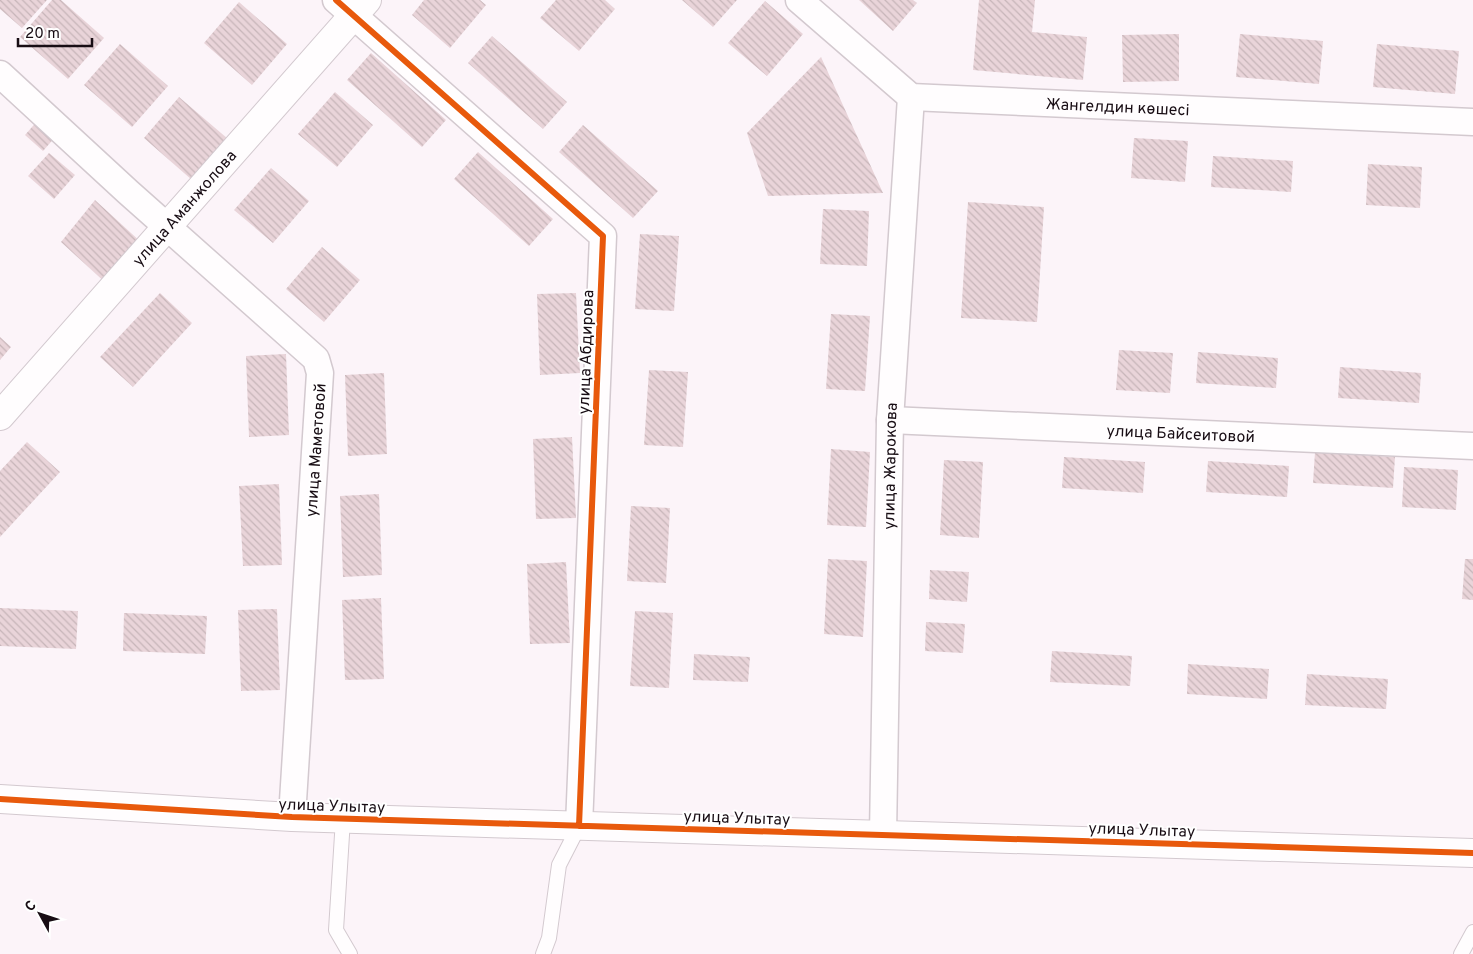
<svg xmlns="http://www.w3.org/2000/svg" width="1473" height="954" font-family="Overpass,sans-serif">
<style>
.building{fill:url(#building-back-hatch)}
.lines{fill:none;stroke-linecap:round;stroke-linejoin:round}
.lane-casing{stroke:#d3c9cf;stroke-width:16}
.street-casing{stroke:#d3c9cf;stroke-width:29}
.secondary-casing{stroke:#d3c9cf;stroke-width:30}
.lane{stroke:#fffdfe;stroke-width:14}
.street{stroke:#fffdfe;stroke-width:26}
.secondary{stroke:#fffdfe;stroke-width:28}
.cycleway-casing{stroke:#fff;stroke-width:9}
.cycleway{stroke:#e8590c;stroke-width:6}
.labels{text-anchor:middle;stroke-width:4;stroke-linejoin:round;paint-order:stroke}
.street-label{font-size:16px;fill:#180d14;stroke:#fff}
</style>
<defs>
<pattern id="building-back-hatch" width="6" height="6" patternUnits="userSpaceOnUse" patternTransform="scale(1.25)"><rect width="6" height="6" fill="#e9d4d9"/><path d="M-1 5l2 2M0 0l6 6M5-1l2 2" fill="none" stroke="#c7b5b9"/></pattern>
</defs>
<rect width="100%" height="100%" fill="#fcf4f9"/>
<!-- building -->
<path class="building" d="M0,0h47l-25,28 -22,-19z
M52,0h9l43,38 -36,41 -48,-42z
M424,0h56l6,5 -36,43 -38,-33z
M556,0h49l10,9 -36,42 -39,-33z
M682,0h55l-24,27z
M859,0h54l4,3 -24,28z
M979,0h56l-3,32 55,5 -4,43 -110,-10z
M765,1l38,33 -36,42 -39,-33z
M239,2l48,42 -35,41 -48,-42z
M1179,34v47l-56,1 -1,-47z
M1240,34l83,7 -4,43 -83,-7z
M492,36l75,66 -24,27 -75,-66z
M120,44l48,42 -36,41 -48,-42z
M1377,44l82,7 -4,43 -82,-7z
M371,53l75,67 -24,27 -75,-67z
M821,57l62,136 -115,3 -21,-63z
M335,92l38,33 -36,42 -39,-33z
M179,97l49,42 -36,41 -48,-42z
M39,119l18,16 -14,16 -18,-16z
M583,125l75,66 -25,27 -74,-66z
M1134,138l54,3 -3,41 -54,-4z
M478,152l75,67 -24,27 -75,-67z
M49,153l26,22 -21,24 -26,-23z
M1213,156l80,5 -2,31 -80,-5z
M1368,164l54,3 -2,41 -54,-3z
M271,168l38,33 -36,42 -39,-33z
M95,200l48,44 -35,41 -47,-43z
M968,202l76,5 -7,115 -76,-4z
M823,209l46,2 -2,55 -47,-2z
M640,234l39,2 -5,75 -39,-2z
M322,247l38,33 -36,42 -38,-33z
M160,293l32,30 -59,64 -33,-30z
M576,293l4,80 -40,2 -3,-81z
M831,314l39,2 -5,75 -39,-2z
M0,337l11,10 -11,13z
M1119,350l54,3 -3,40 -54,-3z
M1198,352l80,6 -2,30 -80,-5z
M286,354l3,81 -40,2 -3,-81z
M1340,367l81,6 -2,30 -81,-5z
M649,370l39,2 -5,75 -39,-2z
M384,373l3,81 -39,2 -3,-81z
M572,437l4,81 -40,1 -3,-80z
M27,442l33,30 -60,65v-66z
M831,449l39,3 -4,75 -39,-2z
M1315,452l80,5 -2,31 -80,-5z
M1064,457l81,5 -2,31 -81,-5z
M944,460l39,2 -4,76 -39,-3z
M1208,461l81,5 -2,31 -81,-5z
M1404,467l54,3 -2,40 -54,-3z
M279,484l3,81 -39,1 -4,-80z
M379,494l3,81 -39,2 -3,-81z
M631,506l39,2 -4,75 -39,-2z
M828,559l39,2 -4,76 -39,-3z
M1465,559h8v41l-11,-1z
M566,562l4,81 -40,1 -3,-80z
M930,570l39,2 -2,30 -38,-3z
M381,598l3,81 -39,1 -3,-80z
M0,608l78,3 -2,38 -76,-3z
M277,609l3,81 -39,1 -3,-81z
M635,611l38,2 -4,75 -39,-2z
M124,613l83,3 -2,38 -82,-3z
M926,622l39,2 -2,29 -38,-2z
M1052,651l80,5 -2,30 -80,-4z
M694,654l56,3 -2,25 -55,-2z
M1188,664l81,5 -2,30 -80,-5z
M1307,674l81,5 -2,30 -81,-4z"/>
<g class="lines">
<!-- lane casing -->
<g class="lane-casing">
<path id="lane" d="M343,819l-7,111 14,24
M543,954l6,-16 10,-73 20,-39
M1461,954l12,-22"/>
</g>
<!-- street casing -->
<g class="street-casing">
<g id="street">
<path d="M336,0l267,236 -24,590"/>
<path id="s1" d="M799,0l112,97 562,25"/>
<path d="M0,74l128,118 188,167 4,14 -28,444"/>
<path id="s2" d="M890,420l583,26"/>
<path id="s3" d="M883,835l7,-415 21,-323"/>
</g>
</g>
<!-- secondary casing -->
<g class="secondary-casing">
<g id="secondary">
<path id="s4" d="M0,416l367,-416"/>
<path d="M0,799l292,18 1181,36"/>
</g>
</g>
<!-- lane -->
<use href="#lane" class="lane"/>
<!-- street -->
<use href="#street" class="street"/>
<!-- secondary -->
<use href="#secondary" class="secondary"/>
<!-- cycleway casing -->
<g class="cycleway-casing">
<path id="cycleway" d="M336,0l267,236 -24,590
M0,799l292,18 1181,36"/>
</g>
<!-- cycleway -->
<use href="#cycleway" class="cycleway"/>
</g>
<g class="labels">
<!-- street labels -->
<g class="street-label">
<text dy="6" stroke="none"><textPath href="#s1" startOffset="355">Жангелдин көшесі</textPath></text>
<text dy="6" stroke="none"><textPath href="#s4" startOffset="278">улица Аманжолова</textPath></text>
<text transform="translate(585 352) rotate(-88)" y="6">улица Абдирова</text>
<text dy="6" stroke="none"><textPath href="#s2" startOffset="291">улица Байсеитовой</textPath></text>
<text transform="translate(315 450) rotate(-86)" y="6">улица Маметовой</text>
<text dy="6" stroke="none"><textPath href="#s3" startOffset="369">улица Жарокова</textPath></text>
<text transform="translate(332 805) rotate(2)" y="6">улица Улытау</text>
<text transform="translate(737 817) rotate(2)" y="6">улица Улытау</text>
<text transform="translate(1142 829) rotate(2)" y="6">улица Улытау</text>
</g>
</g>
<!-- north arrow -->
<g transform="translate(40 914) rotate(310)" stroke="#ffffff" stroke-width="4" paint-order="stroke">
<path d="M0-4L9 19L0 12L-9 19Z" fill="#180d14"/>
<text y="-8" font-size="14" font-weight="bold" text-anchor="middle" fill="#180d14">С</text>
</g>
<!-- scale -->
<path d="M18 38v8h74v-8" fill="none" stroke="#180d14" stroke-width="2.5"/>
<text x="25" y="38" font-size="15" fill="#180d14" stroke="#ffffff" stroke-width="4" paint-order="stroke">20 m</text>
</svg>
